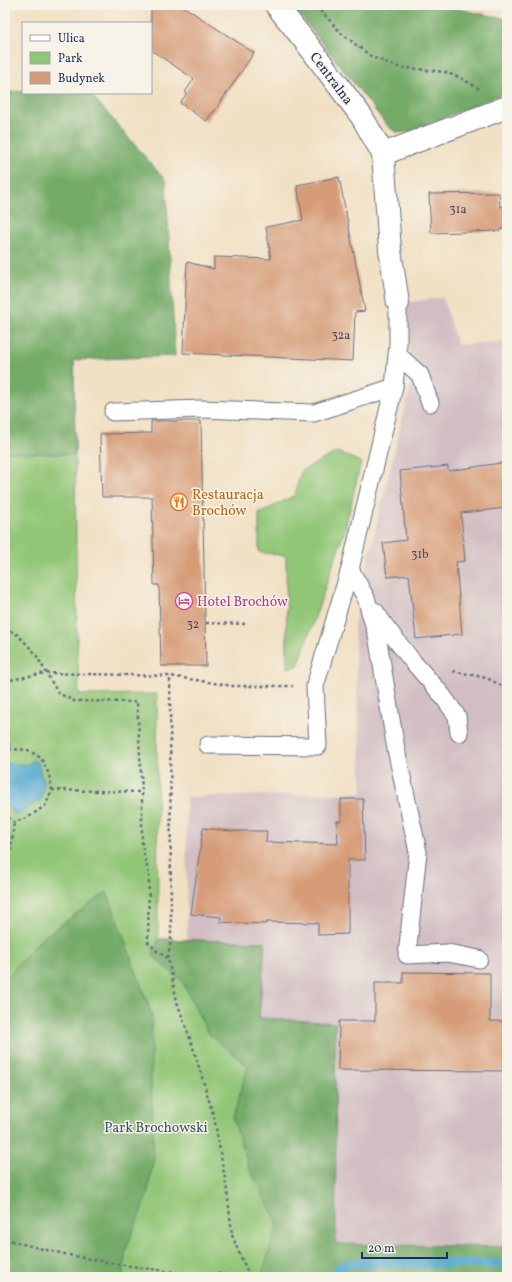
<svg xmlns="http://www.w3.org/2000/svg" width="512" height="1282" font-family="Vollkorn,serif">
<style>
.industrial{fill:#d2bec2}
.green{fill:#92c677;stroke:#567a6a}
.forest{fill:#75ab68;stroke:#486d63}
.water{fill:#54a9d0;stroke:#386c97}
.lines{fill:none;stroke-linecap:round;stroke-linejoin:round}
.stream{stroke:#54a9d0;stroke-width:9}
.building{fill:#d69c78}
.service-casing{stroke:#666d81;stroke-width:19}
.minor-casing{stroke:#666d81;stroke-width:24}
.path{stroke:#666d81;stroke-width:2.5;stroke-dasharray:3 3;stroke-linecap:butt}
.service{stroke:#fff;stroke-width:17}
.minor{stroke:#fff;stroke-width:22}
.labels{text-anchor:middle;stroke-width:3;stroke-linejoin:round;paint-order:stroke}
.number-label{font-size:12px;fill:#4a4a64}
.street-label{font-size:14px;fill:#1b2f5e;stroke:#f7f3e8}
.food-label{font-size:14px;fill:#c56008;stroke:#f7f3e8;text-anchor:start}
.hotel-label{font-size:14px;fill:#b23c85;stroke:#f7f3e8;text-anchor:start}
.park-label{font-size:14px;fill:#395564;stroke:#f7f3e8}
</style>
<rect width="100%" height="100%" fill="#f7f3e8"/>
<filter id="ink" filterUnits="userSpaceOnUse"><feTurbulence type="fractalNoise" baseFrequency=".025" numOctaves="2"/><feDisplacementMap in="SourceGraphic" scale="8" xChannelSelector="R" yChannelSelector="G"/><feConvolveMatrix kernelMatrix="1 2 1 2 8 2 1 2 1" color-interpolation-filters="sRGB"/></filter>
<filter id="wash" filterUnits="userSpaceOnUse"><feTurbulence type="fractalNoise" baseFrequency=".012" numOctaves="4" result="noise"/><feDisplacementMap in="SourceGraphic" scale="16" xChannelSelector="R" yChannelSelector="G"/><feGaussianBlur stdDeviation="0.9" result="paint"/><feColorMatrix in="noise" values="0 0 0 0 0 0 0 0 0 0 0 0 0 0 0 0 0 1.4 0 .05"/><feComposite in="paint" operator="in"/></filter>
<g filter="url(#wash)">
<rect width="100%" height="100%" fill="#f1e0c3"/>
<!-- industrial -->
<path class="industrial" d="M443,297l14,48 50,-4v906l-172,-3v-221l-76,-5 6,-76 -78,-2 -1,-143 176,-4 -8,-168 11,-53 46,-189 -6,-80z"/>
<!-- green -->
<path class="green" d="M5,360h69l3,278 2,57 78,-1 1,245 107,3 -6,76 76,5v234l11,20h-341z
M337,452l24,10 -17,71 -46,133 -11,2 -1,-112 -27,-4v-38l36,-19 6,-24z"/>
<!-- forest -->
<path class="forest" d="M292,5h147l68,14v73l-96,39c-13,3 -16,2 -25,-7z
M23,91v2h67l76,88 9,175 -101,4 1,95 -70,-3v-360z
M107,892l45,123 -1,65 3,77 -7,39 -21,53 -3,28h-116l-2,-11v-121l8,-26 -8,-40v-100l37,-41z
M158,939l107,3 -6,76 76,5 1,221 171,3v11l-6,19h-240l17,-54 -30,-57 -15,-49 15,-51 -40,-33 -26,-52 -29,-25z"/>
<!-- water -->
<path class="water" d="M33,761c10,3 5,8 8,15 2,4 2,1 3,5 1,3 -2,17 -4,19 -2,3 -7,4 -10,6 -6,5 -7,9 -16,8l-9,-11v-38l8,-2 13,2z"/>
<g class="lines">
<!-- stream -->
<path class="stream" d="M336,1277l1,-8 10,-6 160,1"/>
</g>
<g id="blocks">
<!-- building -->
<path class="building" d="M151,5h30l73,48 -40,59h-1l-7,9 -26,-18 7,-10 -2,-1 9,-13 -43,-29z
M339,177l26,134 -10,1 -2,49 -170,-8 4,-91 27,7v-12l57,2 -5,-32 37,-7 -6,-35z
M499,193l1,14 7,-1v23h-7v2l-69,2 -2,-39z
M151,421h50l5,245h-45l-2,-81h-5l-2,-88h-50l-2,-63 51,-1z
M507,462v46l-46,5 4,48 -9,1 6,72 -46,5 -7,-64 -22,2 -4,-34 23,-3 -6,-69 48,-5v5z
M341,799h22l2,61h-17v74l-30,1v-12l-52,-1v2l-46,-2 1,-5 -30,-3 12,-86 26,3h38l-1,11 72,2 -1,-23h4z
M403,972l87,1v48h17v50l-169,-1 1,-49h36v-38h28z"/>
</g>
</g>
<g filter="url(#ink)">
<use href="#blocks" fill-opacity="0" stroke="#666d81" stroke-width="1"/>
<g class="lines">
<!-- service casing -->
<g class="service-casing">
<path id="service" d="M398,303v41l-4,43 -44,182 16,29 11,37 19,114 22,103 -11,103 41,-2 31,6
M397,354l23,21 10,28
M113,412l88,-3 113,4 80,-26
M375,611l10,15 29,37 28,32 15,21 2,17
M208,745l110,1 -3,-60 35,-117"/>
</g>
<!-- minor casing -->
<g class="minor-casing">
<path id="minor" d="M276,5l32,40 54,72 21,37 124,-47
M383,154l7,96 8,53"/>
</g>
<!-- path -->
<path class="path" d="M314,10l8,2 19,21 31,24 26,10 47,5 16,6 20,12
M322,12l3,-7
M206,623l42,1
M5,628l13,7 17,18 23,40 16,8 63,1 5,90v53l7,30
M453,671l34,7 20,11
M5,681l40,-8 125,3 63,10h60
M5,719l5,30
M5,754l5,-5 18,1 13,8 8,16 3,16 -7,16 -18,12 -13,4 -9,-7
M52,790l90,2
M5,874l6,-25 3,-27
M149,875l-1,67 10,10 10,6 9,44 15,42 22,73 13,73 5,45 7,18 11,24
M168,958l3,-19 -1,-263
M5,1239c55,16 112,26 169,33 23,3 44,-1 67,5"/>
<!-- service -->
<use href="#service" class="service"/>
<!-- minor -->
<use href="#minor" class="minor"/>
</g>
</g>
<!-- icons -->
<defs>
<g id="restaurant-ring" transform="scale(0.9)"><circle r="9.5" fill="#f7f3e8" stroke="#e8710a" stroke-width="1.5"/><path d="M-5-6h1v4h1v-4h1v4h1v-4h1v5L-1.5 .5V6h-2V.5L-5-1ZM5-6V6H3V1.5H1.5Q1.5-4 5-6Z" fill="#e8710a"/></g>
<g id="hotel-ring" transform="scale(0.9)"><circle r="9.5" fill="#f7f3e8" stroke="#d1479c" stroke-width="1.5"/><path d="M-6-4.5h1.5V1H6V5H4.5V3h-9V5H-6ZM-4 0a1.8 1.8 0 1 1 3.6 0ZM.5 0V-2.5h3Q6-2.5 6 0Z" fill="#d1479c"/></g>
</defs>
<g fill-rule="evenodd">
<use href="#restaurant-ring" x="179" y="502"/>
<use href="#hotel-ring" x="184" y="601"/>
</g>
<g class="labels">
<!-- number labels -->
<g class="number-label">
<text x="458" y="213">31a</text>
<text x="341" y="339">32a</text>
<text x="420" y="558">31b</text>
<text x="193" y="628">32</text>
</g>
<!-- street labels -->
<g class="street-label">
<text transform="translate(332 78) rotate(53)" y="5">Centralna</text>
</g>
<!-- food labels -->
<g class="food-label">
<text x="192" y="499">Restauracja<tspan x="192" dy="16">Brochów</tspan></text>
</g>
<!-- hotel labels -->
<g class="hotel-label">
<text x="197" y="606">Hotel Brochów</text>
</g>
<!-- park labels -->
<g class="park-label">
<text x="156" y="1132">Park Brochowski</text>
</g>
</g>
<!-- margin -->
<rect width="512" height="1282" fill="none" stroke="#f7f3e8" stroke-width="20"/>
<!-- legend -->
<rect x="22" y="22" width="130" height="72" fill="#f7f3e8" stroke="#9fa5b1"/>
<rect x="30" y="35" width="20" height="6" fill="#ffffff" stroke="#9fa5b1"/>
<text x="58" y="42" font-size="12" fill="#1b2f5e">Ulica</text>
<rect x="30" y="52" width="20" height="12" fill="#92c677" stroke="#9fa5b1"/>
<text x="58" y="62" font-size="12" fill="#1b2f5e">Park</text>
<rect x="30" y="72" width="20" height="12" fill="#d69c78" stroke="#9fa5b1"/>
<text x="58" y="82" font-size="12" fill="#1b2f5e">Budynek</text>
<!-- scale -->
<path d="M362 1252v6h85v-6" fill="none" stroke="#1b2f5e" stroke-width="2"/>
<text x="368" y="1252" font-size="12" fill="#1b2f5e" stroke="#f7f3e8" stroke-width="3" paint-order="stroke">20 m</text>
</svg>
